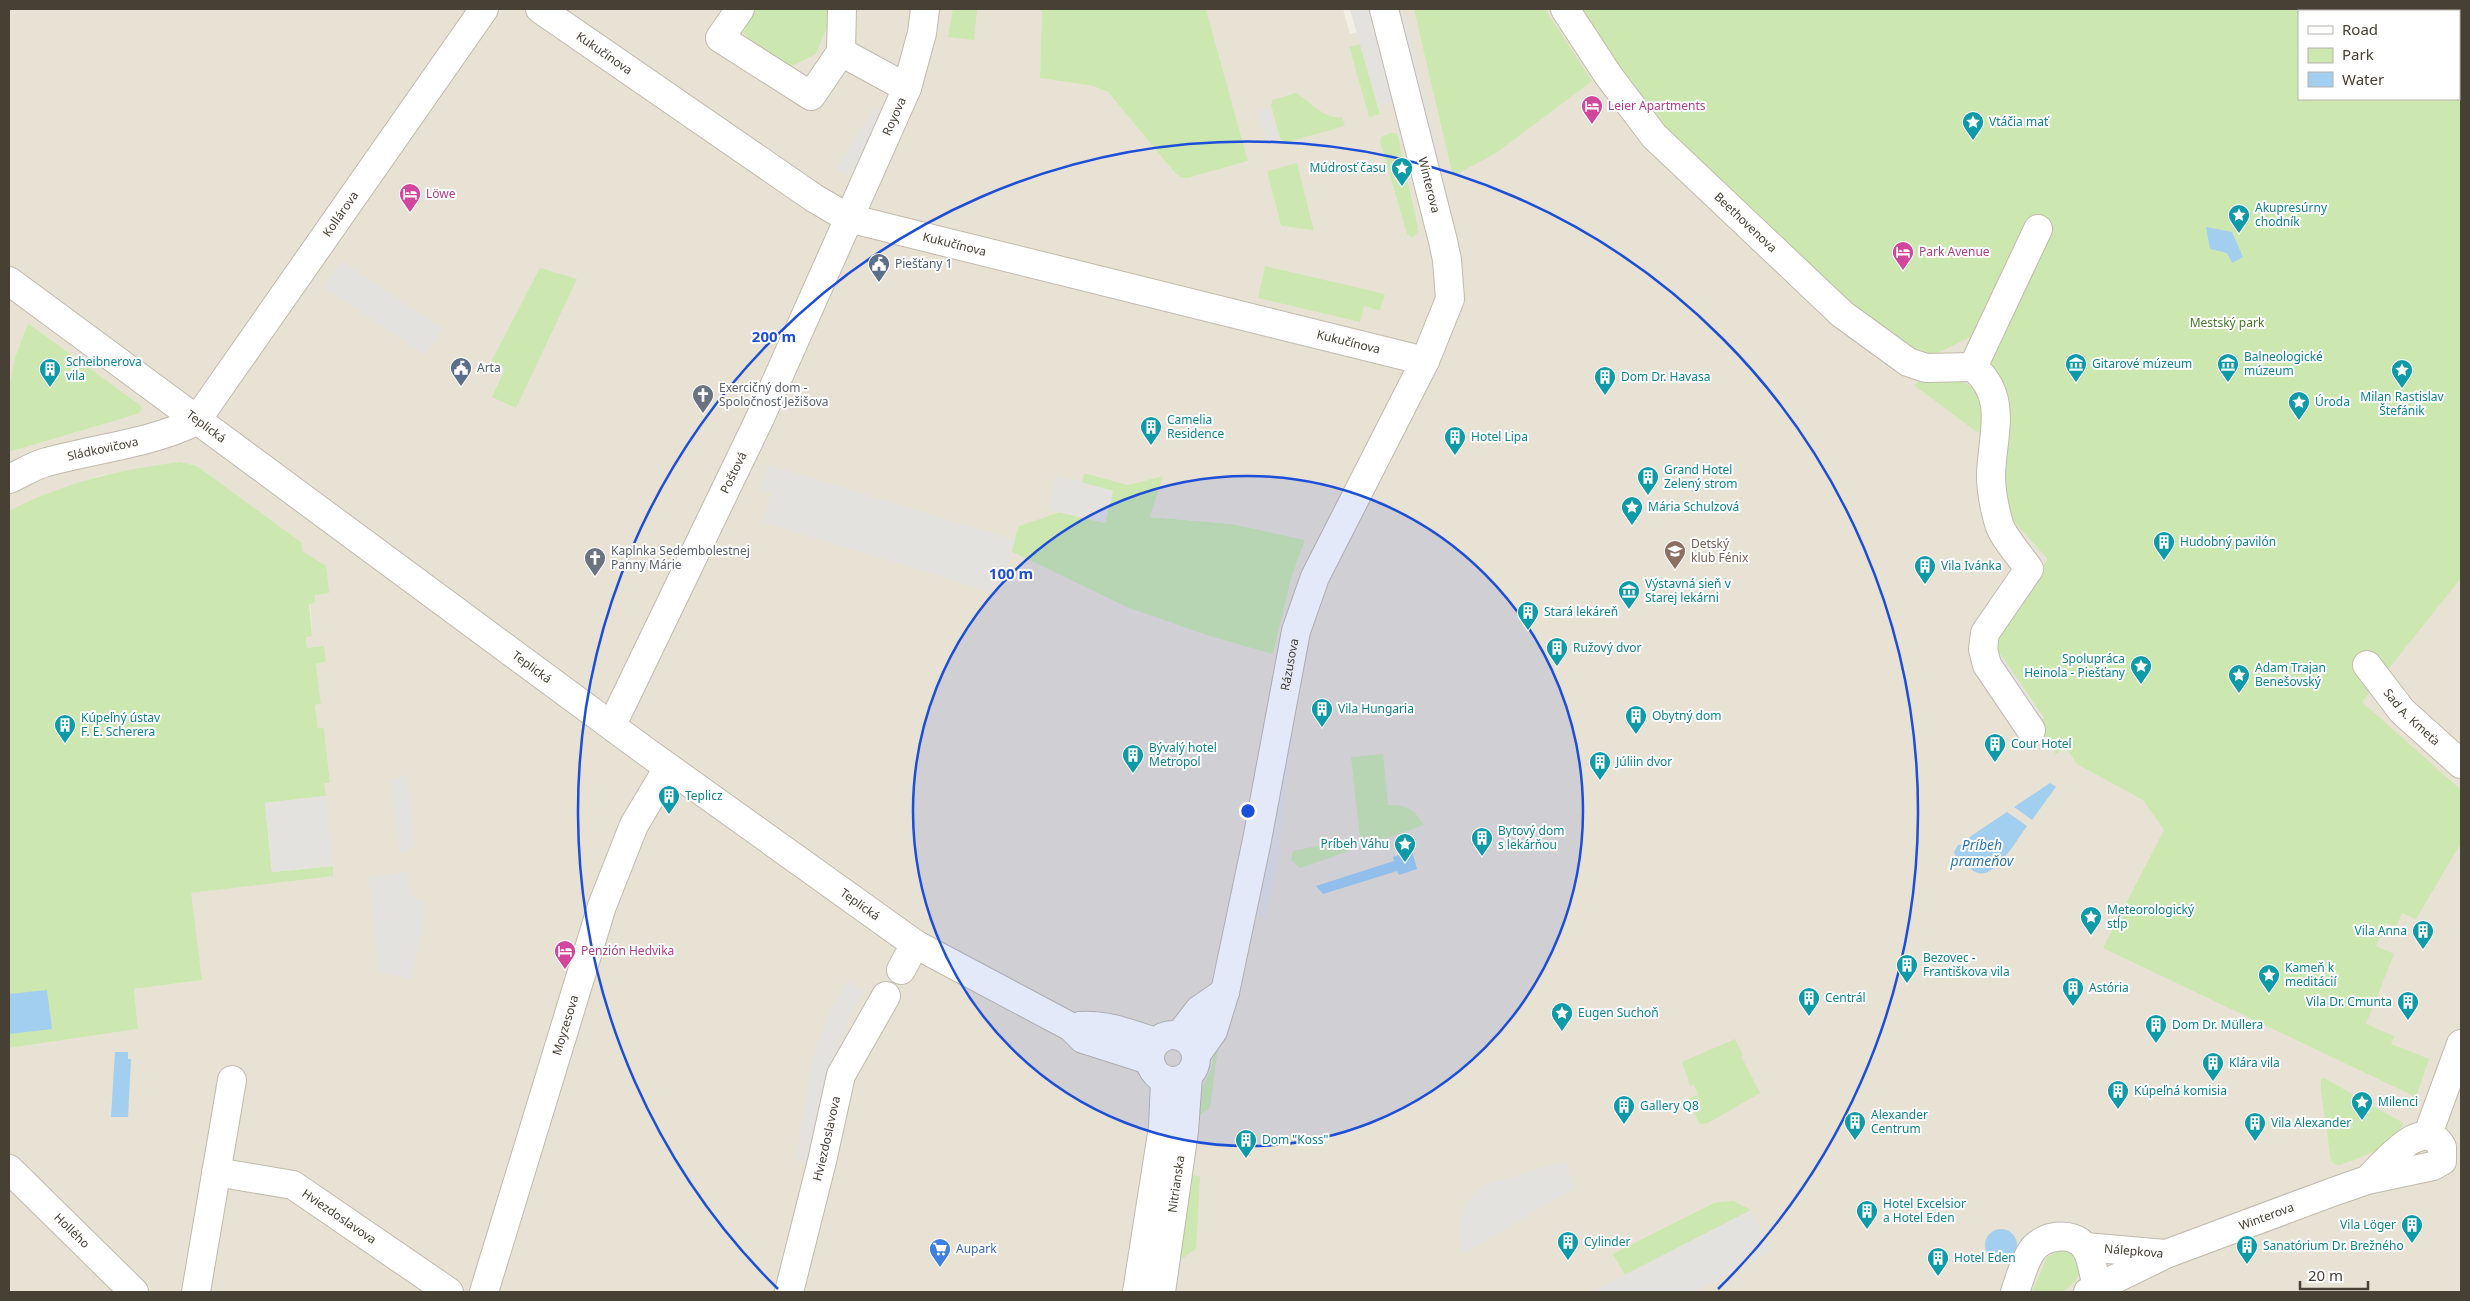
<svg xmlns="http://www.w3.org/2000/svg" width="2470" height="1301" font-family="'Noto Sans',sans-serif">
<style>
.residential{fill:#e7e2d4;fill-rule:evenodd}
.green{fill:#cce7af;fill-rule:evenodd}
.parking{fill:#e4e2de}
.water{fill:#a2cef0}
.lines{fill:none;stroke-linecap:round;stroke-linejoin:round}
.minor-casing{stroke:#c1baac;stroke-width:30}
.minor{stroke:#fff;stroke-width:28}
.ring{fill:none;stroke:#1d4ed8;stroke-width:2.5}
.labels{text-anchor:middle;stroke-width:4;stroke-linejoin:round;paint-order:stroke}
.street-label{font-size:12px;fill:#464035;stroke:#fff}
.hotel-label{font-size:12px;fill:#b23c85;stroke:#fff;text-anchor:start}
.culture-label{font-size:12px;fill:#0d838f;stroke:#fff;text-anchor:start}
.service-label{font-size:12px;fill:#4e5e75;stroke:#fff;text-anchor:start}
.park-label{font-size:12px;fill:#447729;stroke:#fff}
.worship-label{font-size:12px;fill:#5b616d;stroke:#fff;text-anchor:start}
.education-label{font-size:12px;fill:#785e54;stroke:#fff;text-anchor:start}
.shop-label{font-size:12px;fill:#366cbe;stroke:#fff;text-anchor:start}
.water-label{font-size:14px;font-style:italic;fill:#2f76b1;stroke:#fff}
.centre{fill:#1d4ed8;stroke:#fff;stroke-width:2.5}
.ring-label{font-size:15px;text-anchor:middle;font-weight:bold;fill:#1d4ed8;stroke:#fff;stroke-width:4;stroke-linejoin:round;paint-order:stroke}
</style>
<rect width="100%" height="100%" fill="#f3efe6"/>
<!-- residential -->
<path class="residential" d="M9,9h746l-12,23 73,22 18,-45h208l-2,69 53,8 15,6 66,80 14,6 60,-17 -42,-152h137l7,25 7,-2 -7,-23h1111v1282l-2452,1v-244l129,-19 -4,-40 68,-9 -12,-87 143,-18v-9l-68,-63 60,-7 -1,-13 6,-1 -6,-54 -6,1 -3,-24 6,-1 -5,-40 10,-2 -2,-16 -17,2 -1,-12 6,-1 -5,-80 -6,-4v-9l-104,-76 -16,-4 -78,13 -43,14 -51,22v-59l129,-38 4,-5 -2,-4 -112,-82 -13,34 -6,31zM2299,11h160v88h-160zM1360,44l20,69 -11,3 -20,-68zM1395,133l23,99 -5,6 -6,-4 -27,-92zM1297,164l17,65 -33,-3 -14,-55zM1265,267l120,27 -5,17 -16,-5 -106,-8zM1084,473l44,12 35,-9 -13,41 82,7 73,16 -14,39 -18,75 -253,-128 40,-14 45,11 8,-32 -30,-8z"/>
<!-- green -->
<path class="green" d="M755,9h79l-18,45 -26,13 -25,-10 -22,-25z
M953,9h24l-3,31 -26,-3z
M1042,9h164l42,152 -60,17 -7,-1 -7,-5 -66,-80 -15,-6 -53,-8z
M1414,9h131l47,72 -96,72 -43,23z
M1583,9h878v569l-99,124 99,88v53l-45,76 -14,-6 -6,14 -10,-4 -10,23 18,8 -28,70 28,12 -3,8 38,15 -13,38 -313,-149 61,-118 -21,-30 -66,-36 -11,-17 -10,7 -19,-31 7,-5 -49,-72v-15l53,-72 -40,-44 -9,-36 9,-50 -10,-54 -7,-11v-16l-19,-12 -30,15 -18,6 -102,-71 -159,-159 -55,-70zM2299,11h160v88h-160z
M1360,44l20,70 -11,3 -20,-70z
M1296,93c14,9 29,27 46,24l3,9 -61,17 -4,-5 -9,-33 2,-5z
M1391,133h4l3,4 19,87 1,8 -5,6 -6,-4 -27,-92 1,-5z
M1297,163l17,67 -33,-4 -14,-55z
M1265,266l120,28 -5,17 -16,-5 -4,16 -102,-24z
M540,268l37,11 -61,129 -24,-11 13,-28 -14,-7z
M28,323l112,82 2,4 -4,5 -129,38v-64l6,-31z
M1931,374c32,6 51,9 56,46l-9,13 -64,-48z
M181,462l16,4 104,76 1,9 24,15 3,27 -14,2v8l-6,1 3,32 -6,1 1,11 17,-2 2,16 -10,2 5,40 -6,1 3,23h6l6,55h-6l2,13 -61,7 7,69 61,-6v10l-142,17 11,87 -68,9 4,40 -129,19v-537c54,-28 112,-42 172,-49z
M1084,473l44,12 35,-9 -13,41 82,7 73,16 -14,39 -18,75 -66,-19 -80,-28 -116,-56 8,-25 41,-14 45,11 8,-32 -31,-8z
M1383,754l5,51c21,0 24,3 36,20l-63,22 -10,-90z
M1346,840l3,11 -49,17 -9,-8 2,-9z
M1232,1019l-14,28 -8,61 -16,11 4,-23 13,-26 8,-40 6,-9z
M1735,1039l8,16 -2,1 19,37 -52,30 -9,1 -10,-26 9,-3 -4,-11 -4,2 -8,-24z
M2324,1078l79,45c-10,25 -40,33 -63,42l-6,-1 -3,-4 -10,-69v-12z
M1187,1173l13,4 -4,71 -21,17z
M1733,1201l18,9 -126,65 -12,-21 101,-51z
M2060,1250c13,1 27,15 17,28 -3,6 -10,10 -15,14h-30l15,-35z"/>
<!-- parking -->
<path class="parking" d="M1350,9h18l25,92 -15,5z
M1406,14l45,197 -7,2 -46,-197z
M874,108l9,6 -31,63 -16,-8z
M1270,108l10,30 -13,4 -9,-31z
M342,261l101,68 -18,26 -101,-68z
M769,465l246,75 -17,54 -235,-72 9,-29 -11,-4z
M1056,475l57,16 -8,32 -56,-13z
M1995,646l49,72 -7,5 -49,-72z
M1286,720l8,1 -17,149 -12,48 -12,-2z
M408,774l6,72 -14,8 -9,-74z
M326,796l7,70 -61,6 -7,-69z
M407,872l3,23 16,9 -14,75 -33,-6 -10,-96z
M848,980l16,11 -16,29 -14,42 -24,102 -14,-3 17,-103 17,-47z
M1566,1161l8,27 -111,66 -4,-19 1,-14 5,-15 9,-12 13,-10z
M1751,1210l21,41 -77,41h-104z"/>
<!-- water -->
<path class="water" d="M2206,227l26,5 11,25 -11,6 -5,-10 -17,-4z
M2050,783l6,4 -24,33 -18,-13z
M2007,812l20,14c-10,13 -31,52 -49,47 -10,-3 -9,-9 -15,-13 -2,-1 -5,-1 -7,-3l-2,-5 4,-7 6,-1 7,-8z
M1412,851l5,18 -18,6 -2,-4 -74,23 -7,-8 78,-25 -1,-4z
M47,990l5,39 -43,5v-40z
M115,1052h13v7h3l-3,58h-17z
M1985 1245a16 16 0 1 1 32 0a16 16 0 1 1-32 0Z"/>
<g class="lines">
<!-- minor casing -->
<g class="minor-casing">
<g id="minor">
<path id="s1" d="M540,9l274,189 34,20 577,143"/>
<path d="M740,9l-20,29 91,58 30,-44 1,-43"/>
<path id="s2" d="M1565,9l43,66 46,61 188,178 66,48 18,6 47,-1"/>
<path d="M841,52l66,36"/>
<path id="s3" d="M9,281l635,469 271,194 156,83 12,12 66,21"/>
<path id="s4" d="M9,479c12,-5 25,-14 38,-17 50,-14 103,-18 149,-41l288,-412"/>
<path id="s5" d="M2367,665l35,46 59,53"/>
<path id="s6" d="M612,725l148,-307 147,-330 15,-55 3,-24"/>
<path d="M2031,730l-44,-65 -4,-16 2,-16 44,-64c-8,-12 -26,-32 -30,-45 -4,-14 -8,-34 -8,-49 1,-40 18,-78 -18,-108l65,-138"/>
<path d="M901,970l14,-26"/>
<path d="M1080,1026c26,-2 51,8 75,16"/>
<circle cx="1173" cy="1058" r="23"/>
<path d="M1179,1036l20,-26 26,-18"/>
<path id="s7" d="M1196,1055l17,-24 12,-39 32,-152 39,-209 19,-54 110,-216 25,-62 -3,-39 -4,-19 -59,-232"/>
<path d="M2428,1134l33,-90"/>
<path id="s8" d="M9,1169l125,123"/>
<path id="s9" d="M216,1172l77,13 156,107"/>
<path id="s10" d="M2085,1247l80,7"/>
<path d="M196,1292l36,-212"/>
<path id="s11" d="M484,1292l118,-386 32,-81 34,-57"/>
<path id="s12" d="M789,1292l33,-131 19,-86 45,-79"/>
<path d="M1137,1292l26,-165 2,-46"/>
<path id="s13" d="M1161,1292l23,-161 4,-55"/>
<path d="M2015,1292c5,-13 8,-28 16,-40 10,-17 41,-22 54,-5 7,10 9,29 12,41"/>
<path id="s14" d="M2088,1292l78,-38 164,-61 37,-13 66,-14 9,-5v-14c-19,-34 -58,18 -75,33"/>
</g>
</g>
<!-- minor -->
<use href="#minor" class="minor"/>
</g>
<!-- distance rings -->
<circle cx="1248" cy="811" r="335" fill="#1d4ed8" fill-opacity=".12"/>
<g class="ring">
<circle cx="1248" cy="811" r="335"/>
<path d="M778 1289A670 670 0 1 1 1718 1289"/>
</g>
<!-- icons -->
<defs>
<g id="hotel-pin" transform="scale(1.125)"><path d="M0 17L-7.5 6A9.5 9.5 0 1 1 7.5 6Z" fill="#d1479c" stroke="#fff"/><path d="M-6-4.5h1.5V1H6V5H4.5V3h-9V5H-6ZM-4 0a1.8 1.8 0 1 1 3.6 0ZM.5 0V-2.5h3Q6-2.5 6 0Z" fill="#fff"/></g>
<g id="sight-pin" transform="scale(1.125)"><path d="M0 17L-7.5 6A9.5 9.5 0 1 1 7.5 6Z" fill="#0f9aa8" stroke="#fff"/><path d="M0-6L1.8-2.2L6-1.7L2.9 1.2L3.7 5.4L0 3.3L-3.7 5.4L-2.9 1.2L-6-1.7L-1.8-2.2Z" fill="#fff"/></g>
<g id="civic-pin" transform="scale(1.125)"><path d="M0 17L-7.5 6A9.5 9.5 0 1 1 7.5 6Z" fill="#5c6f8a" stroke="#fff"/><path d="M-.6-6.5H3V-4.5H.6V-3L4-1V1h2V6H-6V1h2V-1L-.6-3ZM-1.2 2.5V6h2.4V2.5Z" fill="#fff"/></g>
<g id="museum-pin" transform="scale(1.125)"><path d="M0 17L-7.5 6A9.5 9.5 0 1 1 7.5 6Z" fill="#0f9aa8" stroke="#fff"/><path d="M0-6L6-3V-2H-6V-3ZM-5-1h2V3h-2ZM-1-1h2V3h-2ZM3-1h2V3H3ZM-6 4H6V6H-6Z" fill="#fff"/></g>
<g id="building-pin" transform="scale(1.125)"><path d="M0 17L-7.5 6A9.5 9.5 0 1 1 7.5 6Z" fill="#0f9aa8" stroke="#fff"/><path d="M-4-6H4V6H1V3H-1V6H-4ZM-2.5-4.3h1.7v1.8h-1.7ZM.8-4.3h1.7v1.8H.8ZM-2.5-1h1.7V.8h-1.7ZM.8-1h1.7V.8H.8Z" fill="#fff"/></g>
<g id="church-pin" transform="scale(1.125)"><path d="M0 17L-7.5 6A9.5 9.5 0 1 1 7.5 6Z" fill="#6b7280" stroke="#fff"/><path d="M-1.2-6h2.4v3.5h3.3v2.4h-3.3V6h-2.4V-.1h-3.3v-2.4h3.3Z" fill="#fff"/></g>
<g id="school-pin" transform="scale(1.125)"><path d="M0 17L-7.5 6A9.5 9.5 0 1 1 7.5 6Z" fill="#8d6e63" stroke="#fff"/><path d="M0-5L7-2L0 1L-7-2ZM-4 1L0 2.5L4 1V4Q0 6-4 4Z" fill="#fff"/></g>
<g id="supermarket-pin" transform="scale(1.125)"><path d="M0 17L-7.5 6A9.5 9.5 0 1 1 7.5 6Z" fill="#3f7fe0" stroke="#fff"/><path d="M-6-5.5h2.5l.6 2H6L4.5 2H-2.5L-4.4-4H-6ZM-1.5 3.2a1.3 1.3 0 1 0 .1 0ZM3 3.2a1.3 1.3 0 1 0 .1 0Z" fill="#fff"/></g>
</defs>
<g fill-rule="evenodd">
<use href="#hotel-pin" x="1592" y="106"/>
<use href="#sight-pin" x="1973" y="122"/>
<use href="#sight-pin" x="1402" y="168"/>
<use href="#hotel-pin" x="410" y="194"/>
<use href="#sight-pin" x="2239" y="215"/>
<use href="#hotel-pin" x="1903" y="252"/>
<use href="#civic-pin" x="879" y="264"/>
<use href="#museum-pin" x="2076" y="364"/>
<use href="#museum-pin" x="2228" y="364"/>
<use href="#civic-pin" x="461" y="368"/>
<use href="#building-pin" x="50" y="369"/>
<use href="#sight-pin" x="2402" y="370"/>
<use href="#building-pin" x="1605" y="377"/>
<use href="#church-pin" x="703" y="395"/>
<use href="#sight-pin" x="2299" y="402"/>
<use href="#building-pin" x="1151" y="427"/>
<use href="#building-pin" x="1455" y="437"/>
<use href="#building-pin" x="1648" y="477"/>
<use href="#sight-pin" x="1632" y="507"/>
<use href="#building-pin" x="2164" y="542"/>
<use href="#school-pin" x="1675" y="551"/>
<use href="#church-pin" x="595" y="558"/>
<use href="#building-pin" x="1925" y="566"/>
<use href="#museum-pin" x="1629" y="591"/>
<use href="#building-pin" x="1528" y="612"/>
<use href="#building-pin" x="1557" y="648"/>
<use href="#sight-pin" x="2141" y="666"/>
<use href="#sight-pin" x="2239" y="675"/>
<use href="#building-pin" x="1322" y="709"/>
<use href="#building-pin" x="1636" y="716"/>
<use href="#building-pin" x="65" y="725"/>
<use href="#building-pin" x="1995" y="744"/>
<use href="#building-pin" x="1133" y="755"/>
<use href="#building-pin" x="1600" y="762"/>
<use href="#building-pin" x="669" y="796"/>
<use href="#building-pin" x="1482" y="838"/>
<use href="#sight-pin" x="1405" y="844"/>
<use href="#sight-pin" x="2091" y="917"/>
<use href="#building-pin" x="2423" y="931"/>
<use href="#hotel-pin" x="565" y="951"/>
<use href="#building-pin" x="1907" y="965"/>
<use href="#sight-pin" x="2269" y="975"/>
<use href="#building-pin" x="2073" y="988"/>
<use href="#building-pin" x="1809" y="998"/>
<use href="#building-pin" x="2408" y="1002"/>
<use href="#sight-pin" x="1562" y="1013"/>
<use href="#building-pin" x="2156" y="1025"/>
<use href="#building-pin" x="2213" y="1063"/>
<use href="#building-pin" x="2118" y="1091"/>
<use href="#sight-pin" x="2362" y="1102"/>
<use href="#building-pin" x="1624" y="1106"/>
<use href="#building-pin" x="1855" y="1122"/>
<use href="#building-pin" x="2255" y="1123"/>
<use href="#building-pin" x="1246" y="1140"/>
<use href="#building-pin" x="1867" y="1211"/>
<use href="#building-pin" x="2412" y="1225"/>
<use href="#building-pin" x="1568" y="1242"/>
<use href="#building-pin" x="2247" y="1246"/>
<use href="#supermarket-pin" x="940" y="1249"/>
<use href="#building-pin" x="1938" y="1258"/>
</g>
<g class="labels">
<!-- street labels -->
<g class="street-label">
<text dy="4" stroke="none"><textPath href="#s1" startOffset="78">Kukučínova</textPath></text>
<text dy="4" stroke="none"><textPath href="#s6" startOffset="671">Royova</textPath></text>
<text transform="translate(1429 185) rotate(76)" y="4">Winterova</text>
<text dy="4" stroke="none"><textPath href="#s4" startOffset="449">Kollárova</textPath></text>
<text dy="4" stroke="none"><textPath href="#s2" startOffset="281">Beethovenova</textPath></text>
<text dy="4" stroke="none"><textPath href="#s1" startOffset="482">Kukučínova</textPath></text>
<text dy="4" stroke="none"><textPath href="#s1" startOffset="888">Kukučínova</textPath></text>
<text dy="4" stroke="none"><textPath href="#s3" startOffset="245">Teplická</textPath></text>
<text dy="4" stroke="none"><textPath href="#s4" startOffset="99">Sládkovičova</textPath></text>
<text dy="4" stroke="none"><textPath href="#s6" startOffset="280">Poštová</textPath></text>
<text dy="4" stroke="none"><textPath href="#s7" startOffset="404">Rázusova</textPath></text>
<text dy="4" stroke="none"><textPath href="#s3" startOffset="650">Teplická</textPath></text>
<text dy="4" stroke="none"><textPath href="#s5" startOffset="69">Sad A. Kmeťa</textPath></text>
<text dy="4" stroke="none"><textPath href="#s3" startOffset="1055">Teplická</textPath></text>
<text dy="4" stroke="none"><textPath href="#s11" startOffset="279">Moyzesova</textPath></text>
<text dy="4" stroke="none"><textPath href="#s12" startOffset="158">Hviezdoslavova</textPath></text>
<text dy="4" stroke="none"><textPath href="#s13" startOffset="109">Nitrianska</textPath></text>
<text dy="4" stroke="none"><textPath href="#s9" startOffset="134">Hviezdoslavova</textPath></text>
<text dy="4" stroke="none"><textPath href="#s14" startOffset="194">Winterova</textPath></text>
<text dy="4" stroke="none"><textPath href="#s8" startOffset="88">Hollého</textPath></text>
<text dy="4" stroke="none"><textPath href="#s10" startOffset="49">Nálepkova</textPath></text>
</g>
<!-- hotel labels -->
<g class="hotel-label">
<text x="1608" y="110">Leier Apartments</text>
<text x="426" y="198">Löwe</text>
<text x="1919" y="256">Park Avenue</text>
<text x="581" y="955">Penzión Hedvika</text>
</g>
<!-- culture labels -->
<g class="culture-label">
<text x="1989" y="126">Vtáčia mať</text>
<text x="1386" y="172" text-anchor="end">Múdrosť času</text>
<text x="2255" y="212">Akupresúrny<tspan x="2255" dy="14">chodník</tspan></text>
<text x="2244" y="361">Balneologické<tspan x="2244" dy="14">múzeum</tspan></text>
<text x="66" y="366">Scheibnerova<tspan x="66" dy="14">vila</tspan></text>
<text x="2092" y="368">Gitarové múzeum</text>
<text x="1621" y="381">Dom Dr. Havasa</text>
<text x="2402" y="401" text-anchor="middle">Milan Rastislav<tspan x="2402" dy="14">Štefánik</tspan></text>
<text x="2315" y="406">Úroda</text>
<text x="1167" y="424">Camelia<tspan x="1167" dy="14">Residence</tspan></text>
<text x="1471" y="441">Hotel Lipa</text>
<text x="1664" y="474">Grand Hotel<tspan x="1664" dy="14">Zelený strom</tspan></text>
<text x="1648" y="511">Mária Schulzová</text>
<text x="2180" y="546">Hudobný pavilón</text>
<text x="1941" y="570">Vila Ivánka</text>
<text x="1645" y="588">Výstavná sieň v<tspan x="1645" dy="14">Starej lekárni</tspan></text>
<text x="1544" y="616">Stará lekáreň</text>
<text x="1573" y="652">Ružový dvor</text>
<text x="2125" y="663" text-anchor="end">Spolupráca<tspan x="2125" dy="14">Heinola - Piešťany</tspan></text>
<text x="2255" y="672">Adam Trajan<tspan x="2255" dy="14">Benešovský</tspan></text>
<text x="1338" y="713">Vila Hungaria</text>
<text x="1652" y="720">Obytný dom</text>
<text x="81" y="722">Kúpeľný ústav<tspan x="81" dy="14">F. E. Scherera</tspan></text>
<text x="2011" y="748">Cour Hotel</text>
<text x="1149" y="752">Bývalý hotel<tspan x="1149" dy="14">Metropol</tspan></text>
<text x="1616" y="766">Júliin dvor</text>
<text x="685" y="800">Teplicz</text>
<text x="1498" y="835">Bytový dom<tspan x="1498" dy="14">s lekárňou</tspan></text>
<text x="1389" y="848" text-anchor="end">Príbeh Váhu</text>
<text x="2107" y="914">Meteorologický<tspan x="2107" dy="14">stĺp</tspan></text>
<text x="2407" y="935" text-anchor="end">Vila Anna</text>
<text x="1923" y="962">Bezovec -<tspan x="1923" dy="14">Františkova vila</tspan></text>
<text x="2285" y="972">Kameň k<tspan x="2285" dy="14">meditácií</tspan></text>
<text x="2089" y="992">Astória</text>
<text x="1825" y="1002">Centrál</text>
<text x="2392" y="1006" text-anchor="end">Vila Dr. Cmunta</text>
<text x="1578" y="1017">Eugen Suchoň</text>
<text x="2172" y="1029">Dom Dr. Müllera</text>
<text x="2229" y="1067">Klára vila</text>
<text x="2134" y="1095">Kúpeľná komisia</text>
<text x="2378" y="1106">Milenci</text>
<text x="1640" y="1110">Gallery Q8</text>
<text x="1871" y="1119">Alexander<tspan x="1871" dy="14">Centrum</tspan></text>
<text x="2271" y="1127">Vila Alexander</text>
<text x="1262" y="1144">Dom "Koss"</text>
<text x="1883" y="1208">Hotel Excelsior<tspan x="1883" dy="14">a Hotel Eden</tspan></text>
<text x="2396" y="1229" text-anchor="end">Vila Löger</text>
<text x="1584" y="1246">Cylinder</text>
<text x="2263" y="1250">Sanatórium Dr. Brežného</text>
<text x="1954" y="1262">Hotel Eden</text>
</g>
<!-- service labels -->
<g class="service-label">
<text x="895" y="268">Piešťany 1</text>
<text x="477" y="372">Arta</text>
</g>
<!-- park labels -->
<g class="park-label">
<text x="2227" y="327">Mestský park</text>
</g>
<!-- worship labels -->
<g class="worship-label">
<text x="719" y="392">Exercičný dom -<tspan x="719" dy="14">Spoločnosť Ježišova</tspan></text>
<text x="611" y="555">Kaplnka Sedembolestnej<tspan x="611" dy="14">Panny Márie</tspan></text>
</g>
<!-- education labels -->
<g class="education-label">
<text x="1691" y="548">Detský<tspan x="1691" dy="14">klub Fénix</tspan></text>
</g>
<!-- shop labels -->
<g class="shop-label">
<text x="956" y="1253">Aupark</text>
</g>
<!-- water labels -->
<g class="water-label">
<text x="1982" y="850">Príbeh<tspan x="1982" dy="16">prameňov</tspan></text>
</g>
</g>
<circle cx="1248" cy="811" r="8" class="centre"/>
<g class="ring-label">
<text x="774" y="342">200 m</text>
<text x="1011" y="579">100 m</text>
</g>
<!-- border -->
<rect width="2470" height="1301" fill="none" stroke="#464035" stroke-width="20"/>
<!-- legend -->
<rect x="2298" y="10" width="162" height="90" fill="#ffffff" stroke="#b5b3ae"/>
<rect x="2308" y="26" width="25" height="8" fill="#ffffff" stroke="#b5b3ae"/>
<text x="2342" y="35" font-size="15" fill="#464035">Road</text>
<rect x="2308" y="48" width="25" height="15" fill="#cce7af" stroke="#b5b3ae"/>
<text x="2342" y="60" font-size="15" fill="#464035">Park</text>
<rect x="2308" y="72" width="25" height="15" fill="#a2cef0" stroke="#b5b3ae"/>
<text x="2342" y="85" font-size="15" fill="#464035">Water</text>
<!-- scale -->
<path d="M2300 1281v8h68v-8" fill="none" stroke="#464035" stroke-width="2.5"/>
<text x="2308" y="1281" font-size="15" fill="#464035" stroke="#ffffff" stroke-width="4" paint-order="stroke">20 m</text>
</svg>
